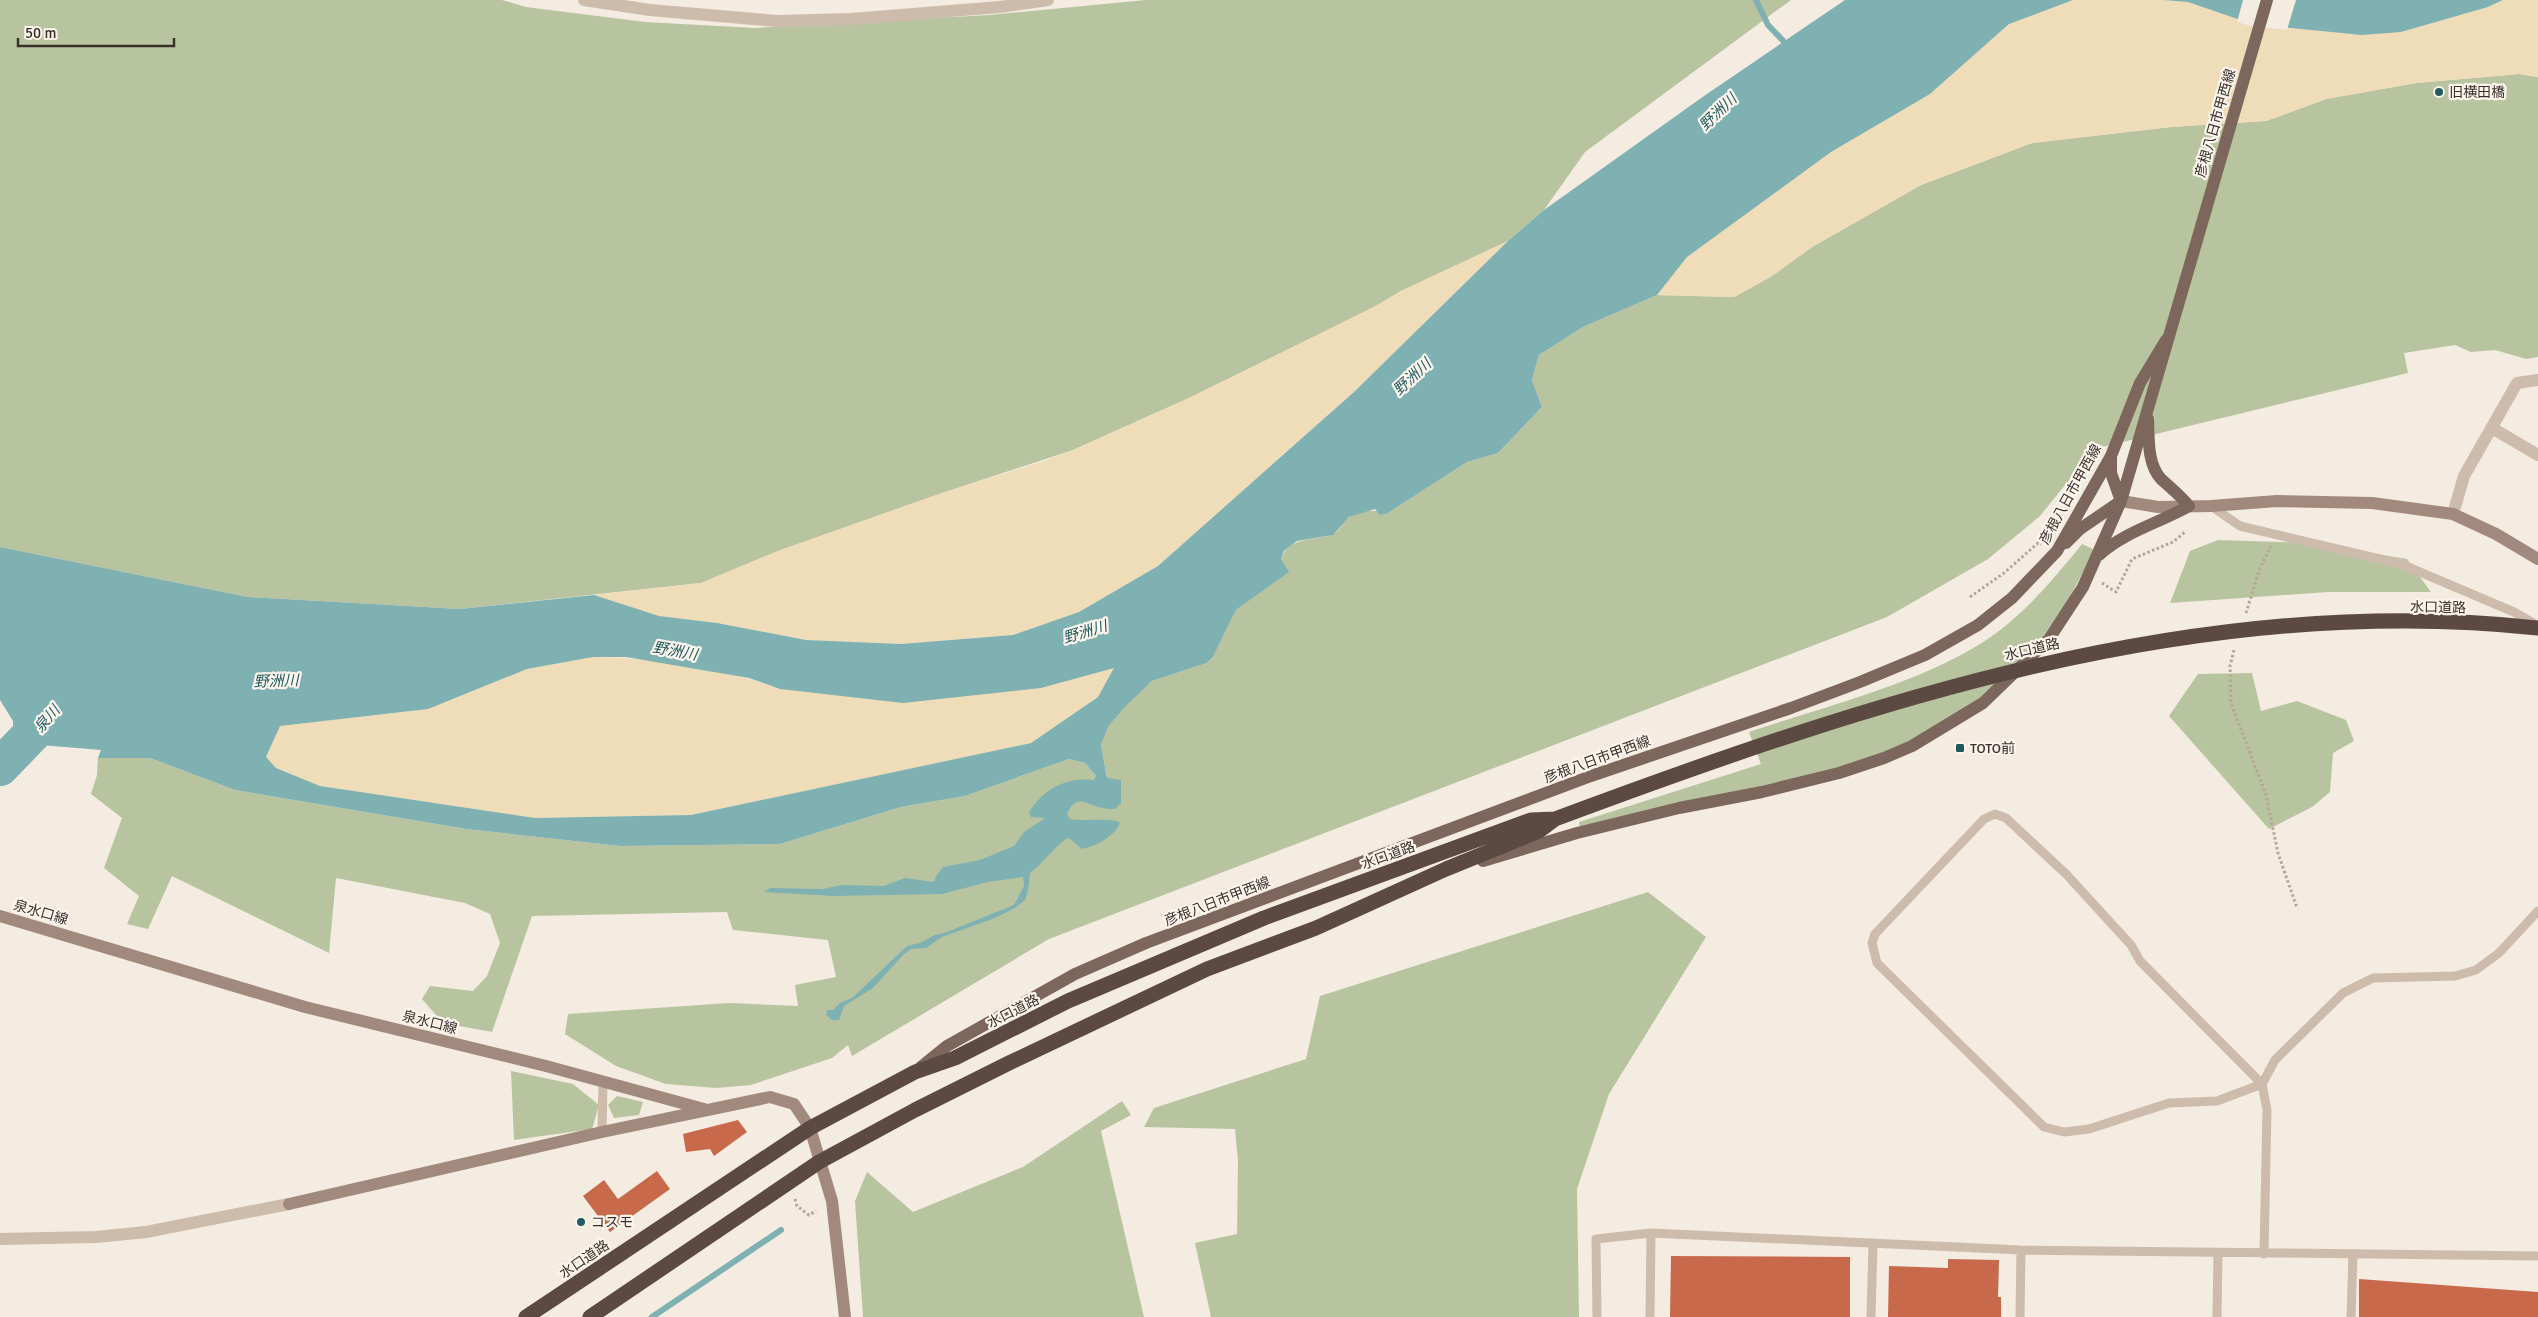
<svg xmlns="http://www.w3.org/2000/svg" width="2538" height="1317" font-family="Signika,'Noto Sans JP',sans-serif">
<style>
.green{fill:#b8c4a0}
.sand{fill:#efdcb8}
.water{fill:#7fb0b2;fill-rule:evenodd}
.pier{fill:#f4ebe1}
.lines{fill:none;stroke-linecap:round;stroke-linejoin:round}
.stream{stroke:#7fb0b2;stroke-width:6}
.river{stroke:#7fb0b2;stroke-width:38}
.building{fill:#c8694b}
.path{stroke:#b9a596;stroke-width:3;stroke-dasharray:2.5 2.5;stroke-linecap:butt}
.lane{stroke:#cdbbac;stroke-width:9}
.street{stroke:#cdbbac;stroke-width:12}
.secondary{stroke:#a18a7d;stroke-width:12}
.primary{stroke:#7d675c;stroke-width:12}
.highway{stroke:#5c4a42;stroke-width:15}
.poi-dot{fill:#1f5a5e;stroke:#fbf5ee;stroke-width:2}
.labels{text-anchor:middle;stroke-width:4.5;stroke-linejoin:round;paint-order:stroke}
.poi-label{font-size:14px;fill:#3b302b;stroke:#fbf5ee;text-anchor:start}
.street-label{font-size:14px;fill:#3b302b;stroke:#fbf5ee}
.water-label{font-size:15px;font-style:italic;fill:#1f5a5e;stroke:#fbf5ee}
</style>
<rect width="100%" height="100%" fill="#f4ebe1"/>
<!-- green -->
<path class="green" d="M0,0h502l24,7 119,15 110,6 234,-13 157,-15h645l-206,152 -41,58 -36,31 -107,50 -27,16 -185,91 -116,52 -131,43 -164,58 -77,32 -241,26 -212,-12 -248,-50z
M2519,74l19,3v280l-12,2 -31,-9 -24,2 -16,-7 -51,8 4,20 -314,76 -54,67 -52,43 -101,58 -838,322 -197,117 -4,-11 -16,13 -81,27 -35,3 -50,-4 -50,-18 -51,-32 3,-20 161,-11 69,3 -3,-21 41,-8 -8,-37 -95,-10 -6,-18 -195,4 -40,116 -49,-9 -21,-24 8,-13 43,5 14,-15 13,-33 -10,-29 -25,-11 -129,-25 -7,75 -157,-77 -24,53 -21,-5 12,-28 -35,-28 18,-50 -31,-24 6,-19 1,-17h52l85,32 231,39 154,17 160,-2 121,-37 64,-11 104,-37 16,4 11,13 11,1 -6,-32 7,-18 16,-19 28,-27 55,-18 6,-6 23,-47 52,-38 -7,-13c9,-23 31,-18 50,-24 7,-2 11,-11 16,-16 11,-9 29,-10 41,-6l79,-51 31,-9 44,-46 -10,-27 7,-25 44,-28 74,-32 77,2 38,-21 40,-29 109,-62 111,-42 139,-16 95,-6 60,-22 90,-16z
M2218,540l90,3 99,16 24,33h-103l-158,11 20,-52z
M2082,544l13,6 -27,50 -28,41 -63,61 -68,39 -54,23 -116,29 -159,35 -1,-6 182,-58 -12,-32c77,-26 181,-51 246,-98 34,-25 61,-58 87,-90z
M2252,673l9,38 36,-10 49,19 8,21 -21,12 -3,39 -18,15 -43,22 -100,-113 29,-42z
M1648,892l58,45 -97,157 -32,95 2,128h-368l-16,-74 42,-9 1,-73 -3,-32 -91,-2 10,-19 152,-49 14,-63z
M511,1071l62,13 26,21 -7,24 -78,11z
M617,1096l26,6 -4,13 -25,3 -6,-13z
M1122,1101l9,14 -30,16 43,186h-281l-8,-116 12,-29 46,40 110,-45z"/>
<!-- sand -->
<path class="sand" d="M2073,0h90l25,2 64,22 149,8 87,-25 15,-7h35v77l-19,-3 -103,9 -90,16 -60,22 -95,6 -139,16 -111,42 -109,62 -40,29 -38,21 -77,-2 30,-38 144,-105 99,-58 79,-70z
M1508,241l-154,151 -196,174 -79,46 -66,23 -112,9 -95,-4 -89,-17 -58,-7 -65,-21 107,-12 77,-32 164,-58 99,-31 32,-12 116,-52 185,-91 27,-16z
M593,657c57,0 133,13 188,32l260,-1 74,-21 -17,30 -67,46 -340,72 -156,3 -215,-32 -44,-18 -10,-11 13,-31 148,-17 100,-40z"/>
<!-- water -->
<path class="water" d="M1845,0h228l-64,24 -79,70 -99,58 -144,105 -30,38 -74,32 -44,28 -7,25 10,27 -44,46 -31,9 -79,51 -8,2 -5,-6 -26,8 -16,18 -36,6 -13,10 -3,8 8,13 -53,38 -23,47 -6,6 -55,18 -28,27 -16,19 -7,18 6,33 14,2v23l-6,6c-4,0 -9,0 -13,-1 -15,-3 -26,-16 -35,6l3,5c14,3 42,-2 50,4 -6,14 -24,23 -38,26l-13,-11c-9,2 -27,27 -39,35l-2,18 -3,9 -10,8 -20,10 -53,19 -16,11 -15,1 -8,6 -30,33 -29,18 -5,14h-7l-6,-5 1,-5h6l7,-7 12,-5 55,-52 13,-3 15,-8 12,-3 67,-27 10,-19 -1,-9 -35,5 -46,12 -108,2 -70,-4 6,-4 53,1 19,-4 42,1 21,-8 29,4 2,-6 7,-9 37,-7 34,-14 10,-14 21,-14 -14,-1 -2,-5c16,-24 37,-35 65,-32l2,-4 -11,-13 -16,-4 -104,37 -64,11 -121,37 -160,2 -154,-17 -231,-39 -85,-32h-52l3,-8 -60,-5 -10,12 -17,-9 -1,-27 -13,-21v-153l248,50 212,12 134,-14 65,21 58,7 89,17 95,4 112,-9 66,-23 79,-46 196,-174 154,-151 36,-31 160,-114zM593,657h33l123,21 31,11 123,14 138,-15 73,-20 -16,29 -67,46 -340,72 -156,3 -215,-32 -44,-18 -10,-11 14,-31 148,-17 99,-40z
M2163,0h340l-15,7 -87,25 -39,3 -110,-11 -64,-22z"/>
<!-- pier -->
<path class="pier" d="M2243,0h53l-9,30 -36,-4 -14,-4z"/>
<g class="lines">
<!-- stream -->
<path class="stream" d="M1756,0l12,25 23,24
M652,1317l129,-87"/>
<!-- river -->
<path class="river" d="M0,767l52,-54"/>
</g>
<!-- building -->
<path class="building" d="M738,1120l9,12 -33,24 -4,-7 -24,3 -3,-18z
M657,1171l13,18 -60,43 -27,-36 21,-16 14,19z
M1671,1256l179,1v60h-180z
M1948,1259l51,1 -1,37h3v20h-113l1,-51 59,2z
M2359,1279l179,13v25h-179z"/>
<g class="lines">
<!-- path -->
<path class="path" d="M2102,583l14,9 16,-33 41,-17 12,-10
M1970,597l34,-24 34,-30 3,2
M2246,613l14,-45 11,-22
M2234,650l-4,16 1,37 35,92 12,58 19,55
M795,1199l2,7 12,9 7,-4"/>
<!-- lane -->
<path class="lane" d="M2211,506l29,20 161,38 113,48 23,13
M602,1132l1,-50
M2264,1254l3,-144 -5,-26 -122,-123 -9,-16 -65,-71 -60,-56 -11,-4 -11,5 -109,115 -3,9 5,20 167,164 20,5 25,-3 80,-26 48,-2 45,-17 13,-24 68,-67 30,-15 82,-2 21,-6 23,-17 39,-42
M1597,1317l-1,-78 55,-6 370,17 517,6
M1650,1317l1,-84
M1871,1317l2,-74
M2020,1317l1,-67
M2217,1317l1,-63
M2351,1317l2,-63"/>
<!-- street -->
<path class="street" d="M584,0l66,10 127,11 74,-2 149,-12 48,-7
M2492,428l46,27
M2453,514l11,-38 53,-93 21,-3
M0,1239l96,-2 50,-5 143,-28"/>
<!-- secondary -->
<path class="secondary" d="M2121,501l37,6 53,-1 66,-5 95,2 81,11 43,20 42,25
M0,916l305,91 241,59 158,43
M289,1204l313,-72 168,-35 24,7 16,24 22,73 13,116"/>
<!-- primary -->
<path class="primary" d="M2111,457v16l10,28
M2066,543l14,-14 41,-28
M2099,555c25,-23 60,-32 90,-49 -9,-11 -18,-18 -28,-27 -14,-15 -12,-41 -13,-60
M1483,861l94,-28 102,-25 83,-16 77,-19 45,-15 28,-12 71,-43 66,-64 34,-52 38,-86 146,-501
M921,1067l26,-21 128,-72 71,-31 445,-167 200,-68 69,-26 65,-27 53,-30 34,-27 45,-47 54,-95 29,-73 26,-43"/>
<!-- highway -->
<path class="highway" d="M526,1317l284,-189 105,-56 40,-14 113,-57 196,-83 267,-98 24,-1
M590,1317l229,-155 96,-52 94,-47 198,-94 109,-41 130,-59 93,-38 16,-12c314,-117 643,-228 983,-191"/>
</g>
<!-- markers -->
<g class="poi-dot">
<circle cx="2439" cy="92" r="5"/>
<rect x="1955" y="743" width="10" height="10" rx="2.5"/>
<circle cx="581" cy="1222" r="5"/>
</g>
<g class="labels">
<!-- poi labels -->
<g class="poi-label">
<text x="2449" y="97">旧横田橋</text>
<text x="1970" y="753">TOTO前</text>
<text x="591" y="1227">コスモ</text>
</g>
<!-- street labels -->
<g class="street-label">
<text transform="translate(2215 123) rotate(-74)" y="5">彦根八日市甲西線</text>
<text transform="translate(2070 494) rotate(-61)" y="5">彦根八日市甲西線</text>
<text transform="translate(2438 607) rotate(1)" y="5">水口道路</text>
<text transform="translate(2032 649) rotate(-13)" y="5">水口道路</text>
<text transform="translate(1597 759) rotate(-20)" y="5">彦根八日市甲西線</text>
<text transform="translate(1388 855) rotate(-20)" y="5">水口道路</text>
<text transform="translate(1217 901) rotate(-21)" y="5">彦根八日市甲西線</text>
<text transform="translate(41 912) rotate(16)" y="5">泉水口線</text>
<text transform="translate(1013 1011) rotate(-27)" y="5">水口道路</text>
<text transform="translate(430 1022) rotate(14)" y="5">泉水口線</text>
<text transform="translate(584 1259) rotate(-34)" y="5">水口道路</text>
</g>
<!-- water labels -->
<g class="water-label">
<text transform="translate(1718 112) rotate(-44)" y="5">野洲川</text>
<text transform="translate(1412 377) rotate(-43)" y="5">野洲川</text>
<text transform="translate(1085 632) rotate(-17)" y="5">野洲川</text>
<text transform="translate(675 651) rotate(10)" y="5">野洲川</text>
<text transform="translate(276 681) rotate(-2)" y="5">野洲川</text>
<text transform="translate(47 719) rotate(-49)" y="5">泉川</text>
</g>
</g>
<!-- scale -->
<path d="M18 38v8h156v-8" fill="none" stroke="#3b302b" stroke-width="2.5"/>
<text x="25" y="38" font-size="15" fill="#3b302b" stroke="#fbf5ee" stroke-width="4" paint-order="stroke">50 m</text>
</svg>
